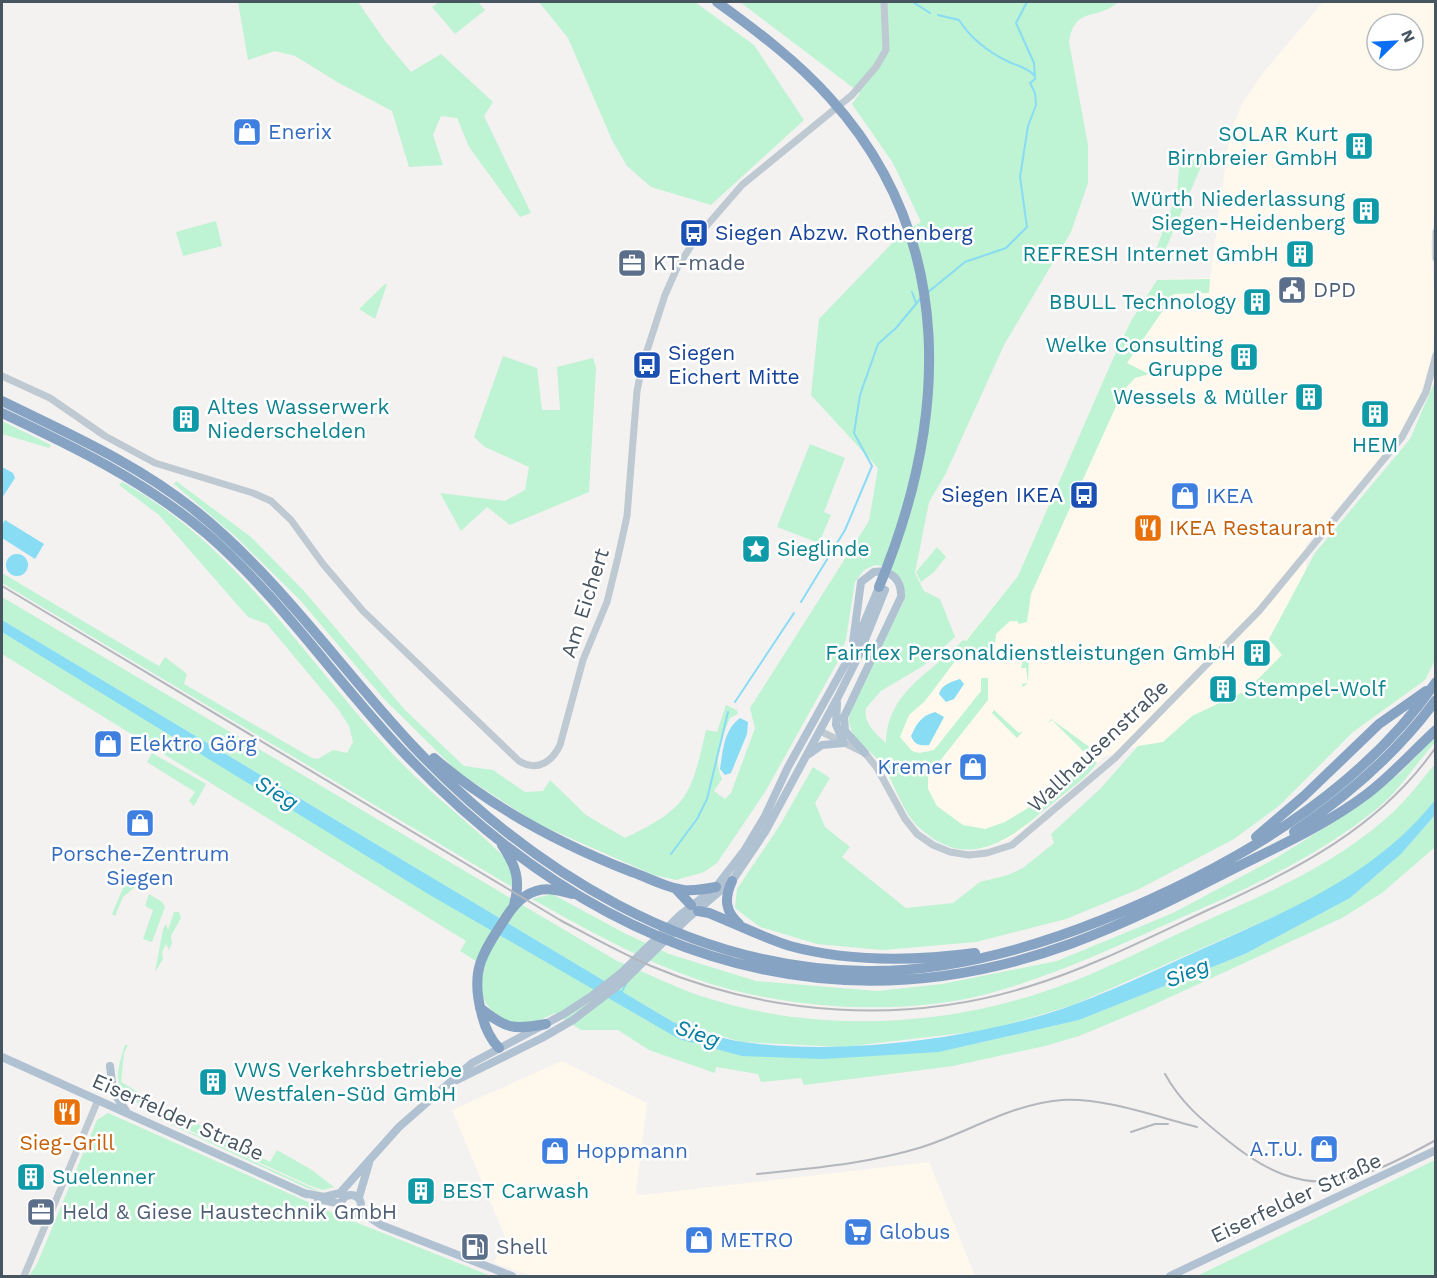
<svg xmlns="http://www.w3.org/2000/svg" width="1437" height="1278" font-family="'Work Sans',sans-serif">
<style>
.commercial{fill:#fef9ec;fill-rule:evenodd}
.green{fill:#bef3d3}
.water{fill:#88dcf4}
.lines{fill:none;stroke-linecap:round;stroke-linejoin:round}
.stream{stroke:#88dcf4;stroke-width:2}
.minor{stroke:#bec9d2;stroke-width:7}
.major{stroke:#b0c1d2;stroke-width:8}
.highway{stroke:#86a3c3;stroke-width:10}
.rail{stroke:#b3b7bc;stroke-width:2}
.labels{text-anchor:middle;stroke-width:5;stroke-linejoin:round;paint-order:stroke}
.shop-label{font-size:21px;fill:#366cbe;stroke:#fff;text-anchor:start}
.culture-label{font-size:21px;fill:#0d838f;stroke:#fff;text-anchor:end}
.transit-label{font-size:21px;fill:#164399;stroke:#fff;text-anchor:start}
.service-label{font-size:21px;fill:#4e5e75;stroke:#fff;text-anchor:start}
.food-label{font-size:21px;fill:#c56008;stroke:#fff;text-anchor:start}
.street-label{font-size:21px;fill:#475561;stroke:#fff}
.water-label{font-size:22px;font-style:italic;fill:#037fa2;stroke:#fff}
</style>
<rect width="100%" height="100%" fill="#f4f1f1"/>
<!-- commercial -->
<path class="commercial" d="M1323,2h112l1,196 -5,47 5,75 -5,41 -14,42 -16,30 -95,112v29l-37,64 13,17 -35,35 -54,26 -30,26 -25,4 -34,11 -83,74 -14,9 -26,9h-16l-23,-6 -29,-22 -36,-63 47,-67 94,-115 94,-215 19,-40 26,-41 53,-2 20,-146 13,-30 20,-29zM1377,24h36v36h-36z
M562,1061l85,42 -11,90 5,2 288,-33 46,114h-443l-38,-13 11,-26 -53,-127z"/>
<!-- green -->
<path class="green" d="M238,2h120l27,39 26,31 30,-18 52,48 -9,14 47,97 -11,4 -51,-70 -12,-29 -16,-2 -8,19 10,30 -34,2 -17,-56 -53,-28 -44,-27 -20,-5 -27,9z
M439,2h39l7,8 -30,24 -23,-27z
M539,2h156l59,43 50,75 -93,85 -60,-18 -24,-21 -15,-26 -44,-102z
M740,2h378c-20,19 -43,3 -49,40l19,103v38l-17,49 -67,113 -59,130 -16,27 -14,71 9,18 16,8 15,38 -32,29 -42,25 -15,17c-3,15 10,26 20,35 1,-51 44,-69 77,-103l3,1 52,-65 94,-215 19,-40 26,-41 53,-1 -1,14 -35,1 -47,69 22,11 -14,4 -12,13 -92,203 -4,28 -8,2 -2,-3h-7l-14,13 -2,23 -16,1 -13,-10 -40,53 -16,14 -9,22 12,14 7,2 15,-3 47,-59v-13h7v22l-56,71 -4,7v11l9,17 26,19 22,4 20,-7 23,-14 60,-52 -36,-36 -4,3 3,-4 44,32 -2,7 4,5c-11,16 -29,27 -44,40 -39,33 -83,71 -132,26 -19,-16 -24,-42 -38,-62 -14,-22 -42,-30 -32,-59l53,-107 -1,-19 -14,-15 -14,-2 -11,5 -9,12 -9,57 -9,24 -72,129 -48,71 -13,9 -28,8 -22,-5 -118,-52 -78,-51 -74,-73 -84,-99 -64,-63 -62,-53 2,-3 75,56 54,55 100,118 59,56 29,4 32,22 18,-1 7,-11 36,35 39,23c63,-30 66,-42 81,-108l11,2 9,-27 11,5 1,4 -8,4c-8,19 -18,41 -8,61l-8,12 11,8 6,-6 24,-65 -5,-20 119,-187 9,-53 -67,-73 8,-76 81,-84 21,-13 -28,-59 -41,-59 8,-11z
M1180,158l23,4 -43,100 -7,-4 24,-65z
M216,221l6,25 -39,10 -7,-24z
M385,284h2l-12,35 -16,-10z
M503,356l34,12 5,42h18l-3,-43 36,-9 3,10 -7,124 -79,33 -23,-18 -26,24 -21,-38 65,8 20,-11 4,-23 -44,-20 -11,-10z
M1435,381v279l-10,20 -72,52 -73,73 -46,34 -95,50 -73,30 -90,23 -93,8 -66,-6 -57,-17 -25,-19 2,-19 43,-64 33,-58 17,11 -15,25 10,24 25,20 -8,10 64,51 47,-5 27,-21 28,-7 15,-7 31,-25 -3,-9 49,-45 38,-43 25,-4 29,-26 55,-26 35,-35 -13,-16 46,-86 95,-114z
M2,421l49,24 -2,3 -47,-14z
M810,444l35,14 -21,54 7,3 -12,28 -42,-16z
M122,482c113,62 181,174 266,267 36,40 79,71 117,109l7,17v12l-510,-304v-10l157,93 6,-9 22,17 -3,10 128,74 6,1 15,-9 14,3 6,-11 -4,-16 -11,-17 -71,-85 -19,-7 -89,-102 -40,-30z
M937,547l9,10 -12,15 -13,10 -5,-10z
M2,597l615,364c28,11 56,26 84,35 121,40 255,31 373,-15 38,-15 75,-34 112,-51 69,-32 139,-59 197,-109 20,-16 36,-38 52,-57v36l-12,16 -47,44 -71,43 -232,102 -84,25 -146,17 -101,-5 -69,-20 -671,-402z
M2,632l646,389 94,35 197,-4 140,-32 166,-66 105,-56 51,-44 34,-39v28l-1,5 -52,45 -40,25 -198,91 -65,27 -34,10 -92,20 -149,19 -3,-7 -40,4 -3,-8 -42,-7 -1,6 -66,-23 -31,-20h-37l-26,-17c-13,6 -26,13 -40,11 -4,0 -9,-3 -13,-6 -20,-12 -25,-28 -17,-51l-25,-16 6,-10 -464,-287z
M1018,646l11,13 -1,24 -5,4 -1,-3 6,-1 -2,-15h-5l2,-8z
M994,710l25,23 4,-2 -6,7 -25,-25z
M1435,737v5c-18,21 -35,47 -56,65 -62,51 -137,84 -210,116 -60,27 -119,54 -182,71 -88,23 -202,15 -288,-14 -58,-20 -114,-51 -167,-81l20,-5 74,40 43,20 87,27 121,10 65,-7 115,-23 116,-48 103,-55 82,-51 43,-35z
M152,753l54,31 -12,22 -5,-5 6,-9 -48,-30z
M126,881l10,5 -13,11 -8,19 -3,-2z
M149,894l13,8 3,5 -13,35 -9,-3 10,-29 -8,-4z
M174,912h5l2,6 -10,18 1,7 -3,7 -3,-6 -4,8 1,7 -8,13 8,-43 3,-5 2,6z
M125,1045h3l-4,8 -3,29 17,10 -3,6 3,1 4,-5 51,32 3,-3 74,39 7,-12 35,20 22,17 -11,3 -12,-4c-30,-14 -178,-78 -190,-96 -7,-12 0,-33 4,-45z
M108,1113l227,101 156,62h-462l8,-12 60,-144z
M157,1118h2l164,75 -16,-5z
M1435,1160v116h-238z"/>
<!-- water -->
<path class="water" d="M2,467l11,6 2,5 -13,20z
M5,520l39,24 -9,15 -33,-21v-13z
M6 565a11 11 0 1 1 22 0a11 11 0 1 1-22 0Z
M2,620l671,402c23,7 47,17 70,20 98,14 237,-3 330,-37 49,-18 97,-42 145,-63 81,-36 161,-71 217,-142v15l-34,39 -51,44 -105,56 -166,66 -140,32 -116,7 -81,-3 -63,-17 -31,-18 -218,-126 -428,-263z
M960,679l4,5 -10,15 -8,3 -7,-8c3,-10 12,-12 21,-15z
M935,712l9,5 -15,28c-10,1 -14,0 -18,-9 6,-13 10,-20 24,-24z
M740,718l8,4 -1,12 -16,39 -6,2 -5,-6c3,-19 4,-39 20,-51z"/>
<g class="lines">
<!-- stream -->
<path class="stream" d="M913,2l17,11
M938,15l21,5c12,19 29,32 50,42 10,4 18,6 25,13
M912,292l4,11
M927,293l38,-31 41,-14 21,-21 -7,-50 8,-51 8,-21 -1,-12 -5,-10 5,-4 -1,-16 -18,-40 11,-21
M840,556l4,-1
M801,602l44,-72 27,-64 -18,-33 6,-38 18,-51 18,-16 25,-30
M735,702l59,-89
M671,854l26,-35 10,-20 21,-87
M621,993l6,-11"/>
<!-- minor -->
<path class="minor" d="M1436,232v26
M2,376l48,22 55,38 50,27 98,30 18,8 20,19 32,44 40,47 156,150c18,11 33,1 41,-16l23,-85 24,-58 11,-45 9,-41 10,-125 5,-25 23,-71 12,-27 19,-30 46,-53 110,-90 24,-28 10,-17 -2,-48
M820,731l45,22 12,15 28,51 12,15 16,11 17,7 19,3 18,-2 25,-8 103,-87 144,-147 143,-174 24,-45 10,-37
M24,1276l74,-176"/>
<!-- major -->
<path class="major" d="M853,642l8,-60 13,-10c17,-3 28,8 27,25l-57,120 1,14 20,22
M809,754l13,-9 22,-2 -8,-18 1,-22
M2,1057l304,137
M110,1066l3,25 13,20
M457,1080l85,-42 31,-18 51,-39 63,-62 45,-38 33,-49 73,-135 21,-42 26,-65
M303,1193l21,4 16,-4 59,-66 73,-64 92,-49 29,-19 27,-21 59,-58 37,-29 28,-36 21,-35 23,-49 63,-113 28,-67
M341 1205a10 10 0 1 1 20 0a10 10 0 1 1-20 0Z
M359,1197l10,-34
M318,1199l23,5
M359,1211l22,14 131,51
M1170,1276l266,-126"/>
<!-- highway -->
<path class="highway" d="M717,2c40,29 80,59 113,96 128,142 118,323 49,489
M2,401c67,33 136,63 195,111 83,67 144,157 217,235 117,124 277,223 453,224 80,1 160,-21 235,-51 126,-51 255,-124 334,-238
M2,413c72,34 143,68 205,121 75,65 131,150 200,222 181,189 408,281 663,188 57,-21 110,-48 163,-75 46,-23 93,-44 134,-75 25,-19 46,-43 69,-64
M434,758c58,50 126,86 198,114 17,6 35,16 52,18 11,1 22,-1 32,-3
M1294,832c53,-36 104,-80 142,-132
M1256,837l48,-41 75,-72 47,-33
M502,845c14,21 19,35 12,60
M732,881c-8,18 -7,30 7,43
M676,889l15,16
M698,911l11,2c27,11 53,24 81,33 59,16 125,15 185,7
M480,1008c26,21 33,22 66,16
M499,1048c-10,-10 -15,-23 -18,-37 -10,-39 0,-56 22,-89 8,-13 17,-26 33,-31 12,-4 24,0 36,3"/>
<!-- rail -->
<path class="rail" d="M2,586l558,334c30,16 60,33 91,46 119,50 253,59 376,21 63,-19 123,-50 183,-78 87,-40 170,-81 226,-162
M1165,1074c16,29 37,46 62,66 79,65 127,45 209,0
M1131,1132l24,-8h13
M757,1174c55,-6 109,-10 162,-26 49,-15 91,-44 143,-48 44,-2 92,16 135,27"/>
</g>
<!-- icons -->
<defs>
<g id="shop-square" transform="scale(1.5)"><rect x="-9" y="-9" width="18" height="18" rx="4" fill="#3f7fe0" stroke="#fff"/><path d="M-5-2.5h2.3a2.7 3.5 0 0 1 5.4 0H5L5.5 6h-11ZM-1.5-2.5h3a1.5 2.3 0 0 0-3 0Z" fill="#fff"/></g>
<g id="building-square" transform="scale(1.5)"><rect x="-9" y="-9" width="18" height="18" rx="4" fill="#0f9aa8" stroke="#fff"/><path d="M-4-6H4V6H1V3H-1V6H-4ZM-2.5-4.3h1.7v1.8h-1.7ZM.8-4.3h1.7v1.8H.8ZM-2.5-1h1.7V.8h-1.7ZM.8-1h1.7V.8H.8Z" fill="#fff"/></g>
<g id="bus-square" transform="scale(1.5)"><rect x="-9" y="-9" width="18" height="18" rx="4" fill="#1a4fb4" stroke="#fff"/><path d="M-5-6H5V4H4V6H2V4H-2V6H-4V4H-5ZM-3.5-4V0h7V-4ZM-3.5 1.2v1.5H-2V1.2ZM2 1.2v1.5H3.5V1.2Z" fill="#fff"/></g>
<g id="office-square" transform="scale(1.5)"><rect x="-9" y="-9" width="18" height="18" rx="4" fill="#5c6f8a" stroke="#fff"/><path d="M-6-3h4V-5.5h4V-3h4V5H-6ZM-1-4.5V-3h2v-1.5ZM-6 0V1H6V0Z" fill="#fff"/></g>
<g id="civic-square" transform="scale(1.5)"><rect x="-9" y="-9" width="18" height="18" rx="4" fill="#5c6f8a" stroke="#fff"/><path d="M-.6-6.5H3V-4.5H.6V-3L4-1V1h2V6H-6V1h2V-1L-.6-3ZM-1.2 2.5V6h2.4V2.5Z" fill="#fff"/></g>
<g id="restaurant-square" transform="scale(1.5)"><rect x="-9" y="-9" width="18" height="18" rx="4" fill="#e8710a" stroke="#fff"/><path d="M-5-6h1v4h1v-4h1v4h1v-4h1v5L-1.5 .5V6h-2V.5L-5-1ZM5-6V6H3V1.5H1.5Q1.5-4 5-6Z" fill="#fff"/></g>
<g id="sight-square" transform="scale(1.5)"><rect x="-9" y="-9" width="18" height="18" rx="4" fill="#0f9aa8" stroke="#fff"/><path d="M0-6L1.8-2.2L6-1.7L2.9 1.2L3.7 5.4L0 3.3L-3.7 5.4L-2.9 1.2L-6-1.7L-1.8-2.2Z" fill="#fff"/></g>
<g id="supermarket-square" transform="scale(1.5)"><rect x="-9" y="-9" width="18" height="18" rx="4" fill="#3f7fe0" stroke="#fff"/><path d="M-6-5.5h2.5l.6 2H6L4.5 2H-2.5L-4.4-4H-6ZM-1.5 3.2a1.3 1.3 0 1 0 .1 0ZM3 3.2a1.3 1.3 0 1 0 .1 0Z" fill="#fff"/></g>
<g id="fuel-square" transform="scale(1.5)"><rect x="-9" y="-9" width="18" height="18" rx="4" fill="#5c6f8a" stroke="#fff"/><path d="M-5.5-6h7V0h2V4h1.3V-2.5L3-4.5l.8-.8L6-3V5H2.5V1h-1V6h-7ZM-4.2-4.7v3.2H.2V-4.7Z" fill="#fff"/></g>
</defs>
<g fill-rule="evenodd">
<use href="#shop-square" x="247" y="132"/>
<use href="#building-square" x="1359" y="146"/>
<use href="#building-square" x="1366" y="211"/>
<use href="#bus-square" x="694" y="233"/>
<use href="#building-square" x="1300" y="254"/>
<use href="#office-square" x="632" y="263"/>
<use href="#civic-square" x="1292" y="290"/>
<use href="#building-square" x="1257" y="302"/>
<use href="#building-square" x="1244" y="357"/>
<use href="#bus-square" x="647" y="365"/>
<use href="#building-square" x="1309" y="397"/>
<use href="#building-square" x="1375" y="414"/>
<use href="#building-square" x="186" y="419"/>
<use href="#bus-square" x="1084" y="495"/>
<use href="#shop-square" x="1185" y="496"/>
<use href="#restaurant-square" x="1148" y="528"/>
<use href="#sight-square" x="756" y="549"/>
<use href="#building-square" x="1257" y="653"/>
<use href="#building-square" x="1223" y="689"/>
<use href="#shop-square" x="108" y="744"/>
<use href="#shop-square" x="973" y="767"/>
<use href="#shop-square" x="140" y="823"/>
<use href="#building-square" x="213" y="1082"/>
<use href="#restaurant-square" x="67" y="1112"/>
<use href="#shop-square" x="1324" y="1149"/>
<use href="#shop-square" x="555" y="1151"/>
<use href="#building-square" x="31" y="1177"/>
<use href="#building-square" x="421" y="1191"/>
<use href="#office-square" x="41" y="1212"/>
<use href="#supermarket-square" x="858" y="1232"/>
<use href="#shop-square" x="699" y="1240"/>
<use href="#fuel-square" x="475" y="1247"/>
</g>
<g class="labels">
<!-- shop labels -->
<g class="shop-label">
<text x="268" y="139">Enerix</text>
<text x="1206" y="503">IKEA</text>
<text x="129" y="751">Elektro Görg</text>
<text x="952" y="774" text-anchor="end">Kremer</text>
<text x="140" y="861" text-anchor="middle">Porsche-Zentrum<tspan x="140" dy="24">Siegen</tspan></text>
<text x="1303" y="1156" text-anchor="end">A.T.U.</text>
<text x="576" y="1158">Hoppmann</text>
<text x="879" y="1239">Globus</text>
<text x="720" y="1247">METRO</text>
</g>
<!-- culture labels -->
<g class="culture-label">
<text x="1338" y="141">SOLAR Kurt<tspan x="1338" dy="24">Birnbreier GmbH</tspan></text>
<text x="1345" y="206">Würth Niederlassung<tspan x="1345" dy="24">Siegen-Heidenberg</tspan></text>
<text x="1279" y="261">REFRESH Internet GmbH</text>
<text x="1236" y="309">BBULL Technology</text>
<text x="1223" y="352">Welke Consulting<tspan x="1223" dy="24">Gruppe</tspan></text>
<text x="1288" y="404">Wessels &amp; Müller</text>
<text x="207" y="414" text-anchor="start">Altes Wasserwerk<tspan x="207" dy="24">Niederschelden</tspan></text>
<text x="1375" y="452" text-anchor="middle">HEM</text>
<text x="777" y="556" text-anchor="start">Sieglinde</text>
<text x="1236" y="660">Fairflex Personaldienstleistungen GmbH</text>
<text x="1244" y="696" text-anchor="start">Stempel-Wolf</text>
<text x="234" y="1077" text-anchor="start">VWS Verkehrsbetriebe<tspan x="234" dy="24">Westfalen-Süd GmbH</tspan></text>
<text x="52" y="1184" text-anchor="start">Suelenner</text>
<text x="442" y="1198" text-anchor="start">BEST Carwash</text>
</g>
<!-- transit labels -->
<g class="transit-label">
<text x="715" y="240">Siegen Abzw. Rothenberg</text>
<text x="668" y="360">Siegen<tspan x="668" dy="24">Eichert Mitte</tspan></text>
<text x="1063" y="502" text-anchor="end">Siegen IKEA</text>
</g>
<!-- service labels -->
<g class="service-label">
<text x="653" y="270">KT-made</text>
<text x="1313" y="297">DPD</text>
<text x="62" y="1219">Held &amp; Giese Haustechnik GmbH</text>
<text x="496" y="1254">Shell</text>
</g>
<!-- food labels -->
<g class="food-label">
<text x="1169" y="535">IKEA Restaurant</text>
<text x="67" y="1150" text-anchor="middle">Sieg-Grill</text>
</g>
<!-- street labels -->
<g class="street-label">
<text transform="translate(585 603) rotate(-72)" y="7">Am Eichert</text>
<text transform="translate(1098 746) rotate(-43)" y="7">Wallhausenstraße</text>
<text transform="translate(178 1117) rotate(24)" y="7">Eiserfelder Straße</text>
<text transform="translate(1296 1198) rotate(-25)" y="7">Eiserfelder Straße</text>
</g>
<!-- water labels -->
<g class="water-label">
<text transform="translate(277 792) rotate(31)" y="8">Sieg</text>
<text transform="translate(1187 972) rotate(-23)" y="8">Sieg</text>
<text transform="translate(698 1033) rotate(19)" y="8">Sieg</text>
</g>
</g>
<!-- border -->
<rect width="1437" height="1278" fill="none" stroke="#475561" stroke-width="6"/>
<!-- north arrow -->
<g transform="translate(1395 42) rotate(66)"><circle r="28" fill="#ffffff" stroke="#b5bbc0" stroke-width="1.5"/>
<path d="M0-4.5L10 22L0 15L-10 22Z" fill="#0b6ff4"/>
<text y="-9" font-size="16" font-weight="bold" text-anchor="middle" fill="#475561">N</text>
</g>
</svg>
